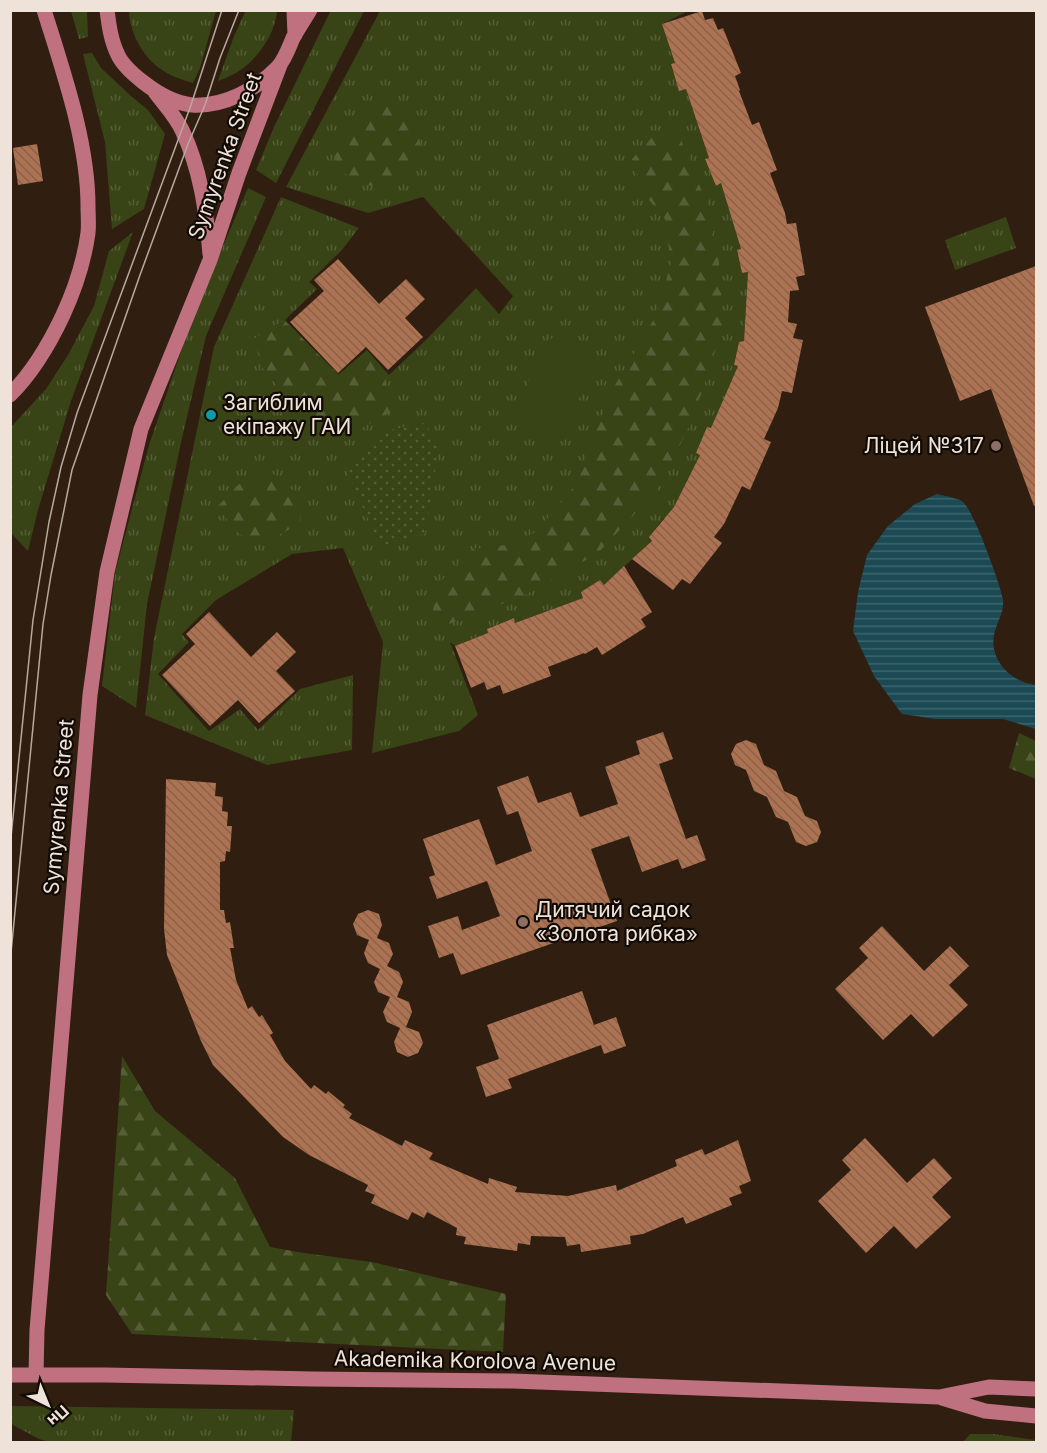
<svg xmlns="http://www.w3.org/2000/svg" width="1047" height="1453" font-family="Inter,sans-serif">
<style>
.grass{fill:url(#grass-tufts)}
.forest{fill:url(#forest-firs)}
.park{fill:url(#park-dots)}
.pitch{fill:#384316}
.water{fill:url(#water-rules)}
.building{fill:url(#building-back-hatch)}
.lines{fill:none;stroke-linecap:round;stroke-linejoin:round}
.secondary{stroke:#c0717f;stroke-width:15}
.tram{stroke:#b7aaa0;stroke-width:1.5}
.culture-dot{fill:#0f9aa8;stroke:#120b05;stroke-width:2}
.education-dot{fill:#8d6e63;stroke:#120b05;stroke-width:2}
.labels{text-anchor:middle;stroke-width:4.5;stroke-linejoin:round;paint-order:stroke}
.street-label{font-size:21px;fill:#eee2d9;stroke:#120b05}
.poi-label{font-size:21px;fill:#eee2d9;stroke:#120b05;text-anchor:start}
</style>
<defs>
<pattern id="grass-tufts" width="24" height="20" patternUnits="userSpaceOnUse" patternTransform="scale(1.5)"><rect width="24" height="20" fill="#384316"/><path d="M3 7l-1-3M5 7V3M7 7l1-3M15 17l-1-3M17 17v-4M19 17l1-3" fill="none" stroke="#555e37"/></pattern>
<pattern id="forest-firs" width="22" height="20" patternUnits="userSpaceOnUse" patternTransform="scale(1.5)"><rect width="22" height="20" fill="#384316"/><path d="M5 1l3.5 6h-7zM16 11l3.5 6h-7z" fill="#555e37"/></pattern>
<pattern id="park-dots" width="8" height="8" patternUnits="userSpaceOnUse" patternTransform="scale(1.5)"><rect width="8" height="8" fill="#384316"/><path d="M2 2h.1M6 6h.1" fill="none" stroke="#555e37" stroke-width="1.8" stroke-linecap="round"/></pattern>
<pattern id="water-rules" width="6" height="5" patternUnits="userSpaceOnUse" patternTransform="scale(1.5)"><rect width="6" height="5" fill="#1b4a54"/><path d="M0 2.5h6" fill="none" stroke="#3c646c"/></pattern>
<pattern id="building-back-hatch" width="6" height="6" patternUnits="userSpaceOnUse" patternTransform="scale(1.5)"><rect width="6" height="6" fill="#ad7252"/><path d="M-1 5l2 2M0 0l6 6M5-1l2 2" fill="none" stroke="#89624c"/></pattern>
</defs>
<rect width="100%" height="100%" fill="#301f11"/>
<!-- grass -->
<path class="grass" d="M246,10l31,1c-2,24 -20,49 -41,62 -6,3 -12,6 -18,8l16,-45z
M331,10l33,1 -88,172 -20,-13 18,-43z
M71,11h16l1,26 -9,2z
M129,11h87l-16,57 -7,15c-9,-3 -18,-5 -26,-10 -22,-12 -37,-38 -38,-62z
M380,11h308l-26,13 13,39 -4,2 8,25 7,-1 23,69 -4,2 11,25 5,-2 20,66 -4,2 5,22 6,-1 -4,69 -5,1 -5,23 4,1 -38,89 -32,64 -4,-1 -15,19 3,4 -48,44 -4,-5 -18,12 1,6 -68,25 -1,-5 -27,11 1,4 -33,13 -5,-4 28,73 -19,16 -87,22 11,-111 -40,-94 -51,6 -76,46 -34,34 7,8 -31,32 51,57 31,-22 18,21 42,-41 53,-14 -1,75 -85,15 -122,-50 9,-77 60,-291 67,-150 78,31 -18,23 -32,31 8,7 -32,31 53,55 29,-25 22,25 40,-38 47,-49 23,26 14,-18 -90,-99 -55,16 -82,-26z
M92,53l9,15 30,28 17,14 17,24 -21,75 -32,20 -7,-87 -22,-88z
M248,188l18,9 -60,139 -24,102 -35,166 -11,104 -34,-22 13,-113 34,-128 46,-134z
M1006,217l10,31 -61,22 -10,-30z
M133,232l-62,169 -33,109 -10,41 -17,-18v-106l35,-38 22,-34 26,-49 15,-55z
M10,1406h1l283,4 -3,32h-242l-10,-3 -26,-14 -2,-3z
M970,1434h23l43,6v2h-73z"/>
<!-- forest -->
<path class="forest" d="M392,101l24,22 6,30 -35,35 -35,-5 -24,-34 32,-35z
M657,132l24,8 28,69 12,65 1,54 -20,64 -16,41 -29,57 -59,63 -75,43 -74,28 -16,-14 7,-28 32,-33 42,-5 22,-12 41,-49 19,-52 15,-39 46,-78 14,-51 -6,-44 -20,-24 -13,-36z
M284,320l55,55 28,-25 19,32 5,30 -41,22 -49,-19 -39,-48 -8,-28z
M271,472l25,21 5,30 -41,22 -22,-12 -21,-26 22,-23z
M1019,733l17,8v38l-27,-11z
M122,1056l33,55 80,67 35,69 34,6 68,9 134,32 -3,58 -371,-18 -26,-39z"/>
<!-- park -->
<path class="park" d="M425,423l14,23 -14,88 -45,12 -33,-75 43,-41z"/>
<!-- pitch -->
<path class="pitch" d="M550,338l47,22 -37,78 -48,-22z"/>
<!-- water -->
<path class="water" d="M937,494c7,2 21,4 26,8 10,7 38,84 40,98 1,12 -5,20 -8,31 -8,27 15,51 41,54v44l-33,-10h-67l-34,-5 -28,-38 -21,-45 5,-39 9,-37 21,-29 27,-22z"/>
<!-- building -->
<path class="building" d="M702,11l3,9 8,-2 5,12 5,-2 18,45 -6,3 5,14 -1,1 13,34 7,-3 18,48 -7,3 15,40 2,11 9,-1 9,52 -9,2 3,13 -9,1 -2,31 9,2 -4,14 10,2 -11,53 -10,-2 -4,17 -14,31 7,3 -21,48 -8,-4 -18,38 -10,13 8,6 -32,41 -8,-5 -9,11 -41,-31 20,-18 -3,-4 25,-30 26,-52 -4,-2 11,-26 4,1 27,-62 -4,-1 5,-23 5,-1 4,-69 -6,1 -5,-23 4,-1 -20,-66 -5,3 -11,-27 4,-1 -23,-69 -7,2 -8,-27 4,-1 -13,-39z
M37,144l6,37 -25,4 -5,-37z
M338,259l41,45 27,-25 19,20 -20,19 18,19 -35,33 -22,-23 -28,26 -48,-51 34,-31 -10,-11z
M1036,266v239l-2,1 -43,-117 -31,12 -35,-94z
M624,566l28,46 -11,7 5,8 -44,28 -5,-8 -12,7 -1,-1 -36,14 3,9 -48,18 -3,-9 -13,5 -3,-8 -13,6 -16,-42 33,-13 -1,-4 27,-11 1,5 68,-25 -2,-6 19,-12 4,5z
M209,612l42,45 26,-25 19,20 -20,19 19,20 -36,32 -21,-23 -28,26 -48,-51 33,-31 -9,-10z
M663,732l10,27 -14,5 27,75 11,-4 9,25 -24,9 -4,-10 -36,13 -13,-36 -38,13 26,72 -156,54 -8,-22 -14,5 -11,-32 30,-10 4,14 38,-14 -13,-35 -50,18 -8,-22 6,-2 -12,-36 56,-20 17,46 36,-14 -14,-40 -11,4 -10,-28 31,-11 10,27 33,-11 9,25 38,-13 -13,-37 35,-13 -4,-13z
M746,740l10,4 8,21 12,6 8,20 13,6 8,19 12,5 4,11 -4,10 -11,4 -10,-4 -8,-20 -12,-5 -9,-20 -13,-6 -8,-21 -11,-5 -4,-11 5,-10z
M166,779l50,4 -1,13 8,1 -1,14 6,1 -1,14h5l-2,26 -4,-1 -1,10 -5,1v48h4l2,13 4,-1 4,26h-4l6,32 12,29 4,-3 7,11 3,-2 11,18 -3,2 15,26 26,28 3,-4 12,9 2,-3 17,14 -2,2 9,7 -3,4 53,28 3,-6 28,13 -4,6 59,25 1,-6 28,9 -2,5 53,4 48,-11 1,6 60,-25 -2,-6 27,-11 3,6 33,-15 13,41 -12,5 3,7 -13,5 3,7 -46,19 -3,-7 -40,17 -13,2 1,8 -50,8 -1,-8 -13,2 -2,-9 -34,-1 -1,9 -12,-2 -1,8 -53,-7 2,-7 -10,-2 1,-7 -30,-16 -3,6 -12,-6 -4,8 -37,-17 4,-8 -10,-4 3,-6 -59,-30 -26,-18 -70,-72 -12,-24 -34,-86 -3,-26z
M368,910l11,4 3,11 -5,13 12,5 4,11 -6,12 12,6 4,10 -6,15 12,5 3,10 -6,15 13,5 4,11 -5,10 -10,4 -11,-5 -3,-10 6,-14 -13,-6 -4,-10 7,-15 -12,-5 -4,-10 6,-13 -12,-6 -4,-10 5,-13 -12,-5 -4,-11 5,-10z
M882,926l42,45 26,-25 19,20 -20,19 19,20 -35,32 -22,-23 -28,26 -48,-51 33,-31 -9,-10z
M582,991l12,34 22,-8 10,29 -22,8 -3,-9 -93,34 4,9 -26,9 -10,-30 23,-8 -12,-34z
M865,1138l42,45 27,-25 18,20 -20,19 19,20 -35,32 -22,-23 -28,27 -48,-52 33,-31 -9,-10z"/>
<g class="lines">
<!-- secondary -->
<path class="secondary" d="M107,10c2,16 4,31 11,45 5,11 16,20 25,27 14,11 31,21 49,23 32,2 65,-16 86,-38 7,-8 11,-20 15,-29 5,-9 11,-18 17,-28
M294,10l1,25
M155,92c9,12 21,25 27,38 19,40 24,81 28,124
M10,395c23,-23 39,-50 53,-80 12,-26 21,-53 25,-82 1,-9 0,-18 0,-27 0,-64 -25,-135 -44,-196
M10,1375h96l206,4 201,2 426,16 50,-10 47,2
M36,1375l1,-45 53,-635 17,-123 34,-143 69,-169 29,-87 41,-108
M942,1398l43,13 51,5"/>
<!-- tram -->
<path class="tram" d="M10,847l23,-227 16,-98 12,-55 16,-54 114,-308 31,-95
M10,963l33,-339 8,-49 21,-105 68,-195 48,-131 17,-39 15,-47 19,-48"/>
</g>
<!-- markers -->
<circle class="culture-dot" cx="211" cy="415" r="6"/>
<g class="education-dot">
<circle cx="996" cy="446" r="6"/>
<circle cx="523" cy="922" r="6"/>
</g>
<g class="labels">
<!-- street labels -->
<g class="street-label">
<text transform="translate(225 156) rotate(-70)" y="7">Symyrenka Street</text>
<text transform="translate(59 807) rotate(-85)" y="7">Symyrenka Street</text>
<text transform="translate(475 1361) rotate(1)" y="7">Akademika Korolova Avenue</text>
</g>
<!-- poi labels -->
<g class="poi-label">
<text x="223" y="410">Загиблим<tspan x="223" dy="24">екіпажу ГАИ</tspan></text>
<text x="984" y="453" text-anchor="end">Ліцей №317</text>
<text x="535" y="917">Дитячий садок<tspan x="535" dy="24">«Золота рибка»</tspan></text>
</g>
</g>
<!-- border -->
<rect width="1047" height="1453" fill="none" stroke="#eee2d9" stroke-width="24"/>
<!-- north arrow -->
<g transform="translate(48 1405) rotate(137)" stroke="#120b05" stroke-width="4.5" paint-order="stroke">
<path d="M0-4.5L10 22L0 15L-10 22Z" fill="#eee2d9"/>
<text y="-9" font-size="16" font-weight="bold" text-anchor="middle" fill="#eee2d9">Пн</text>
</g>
</svg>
